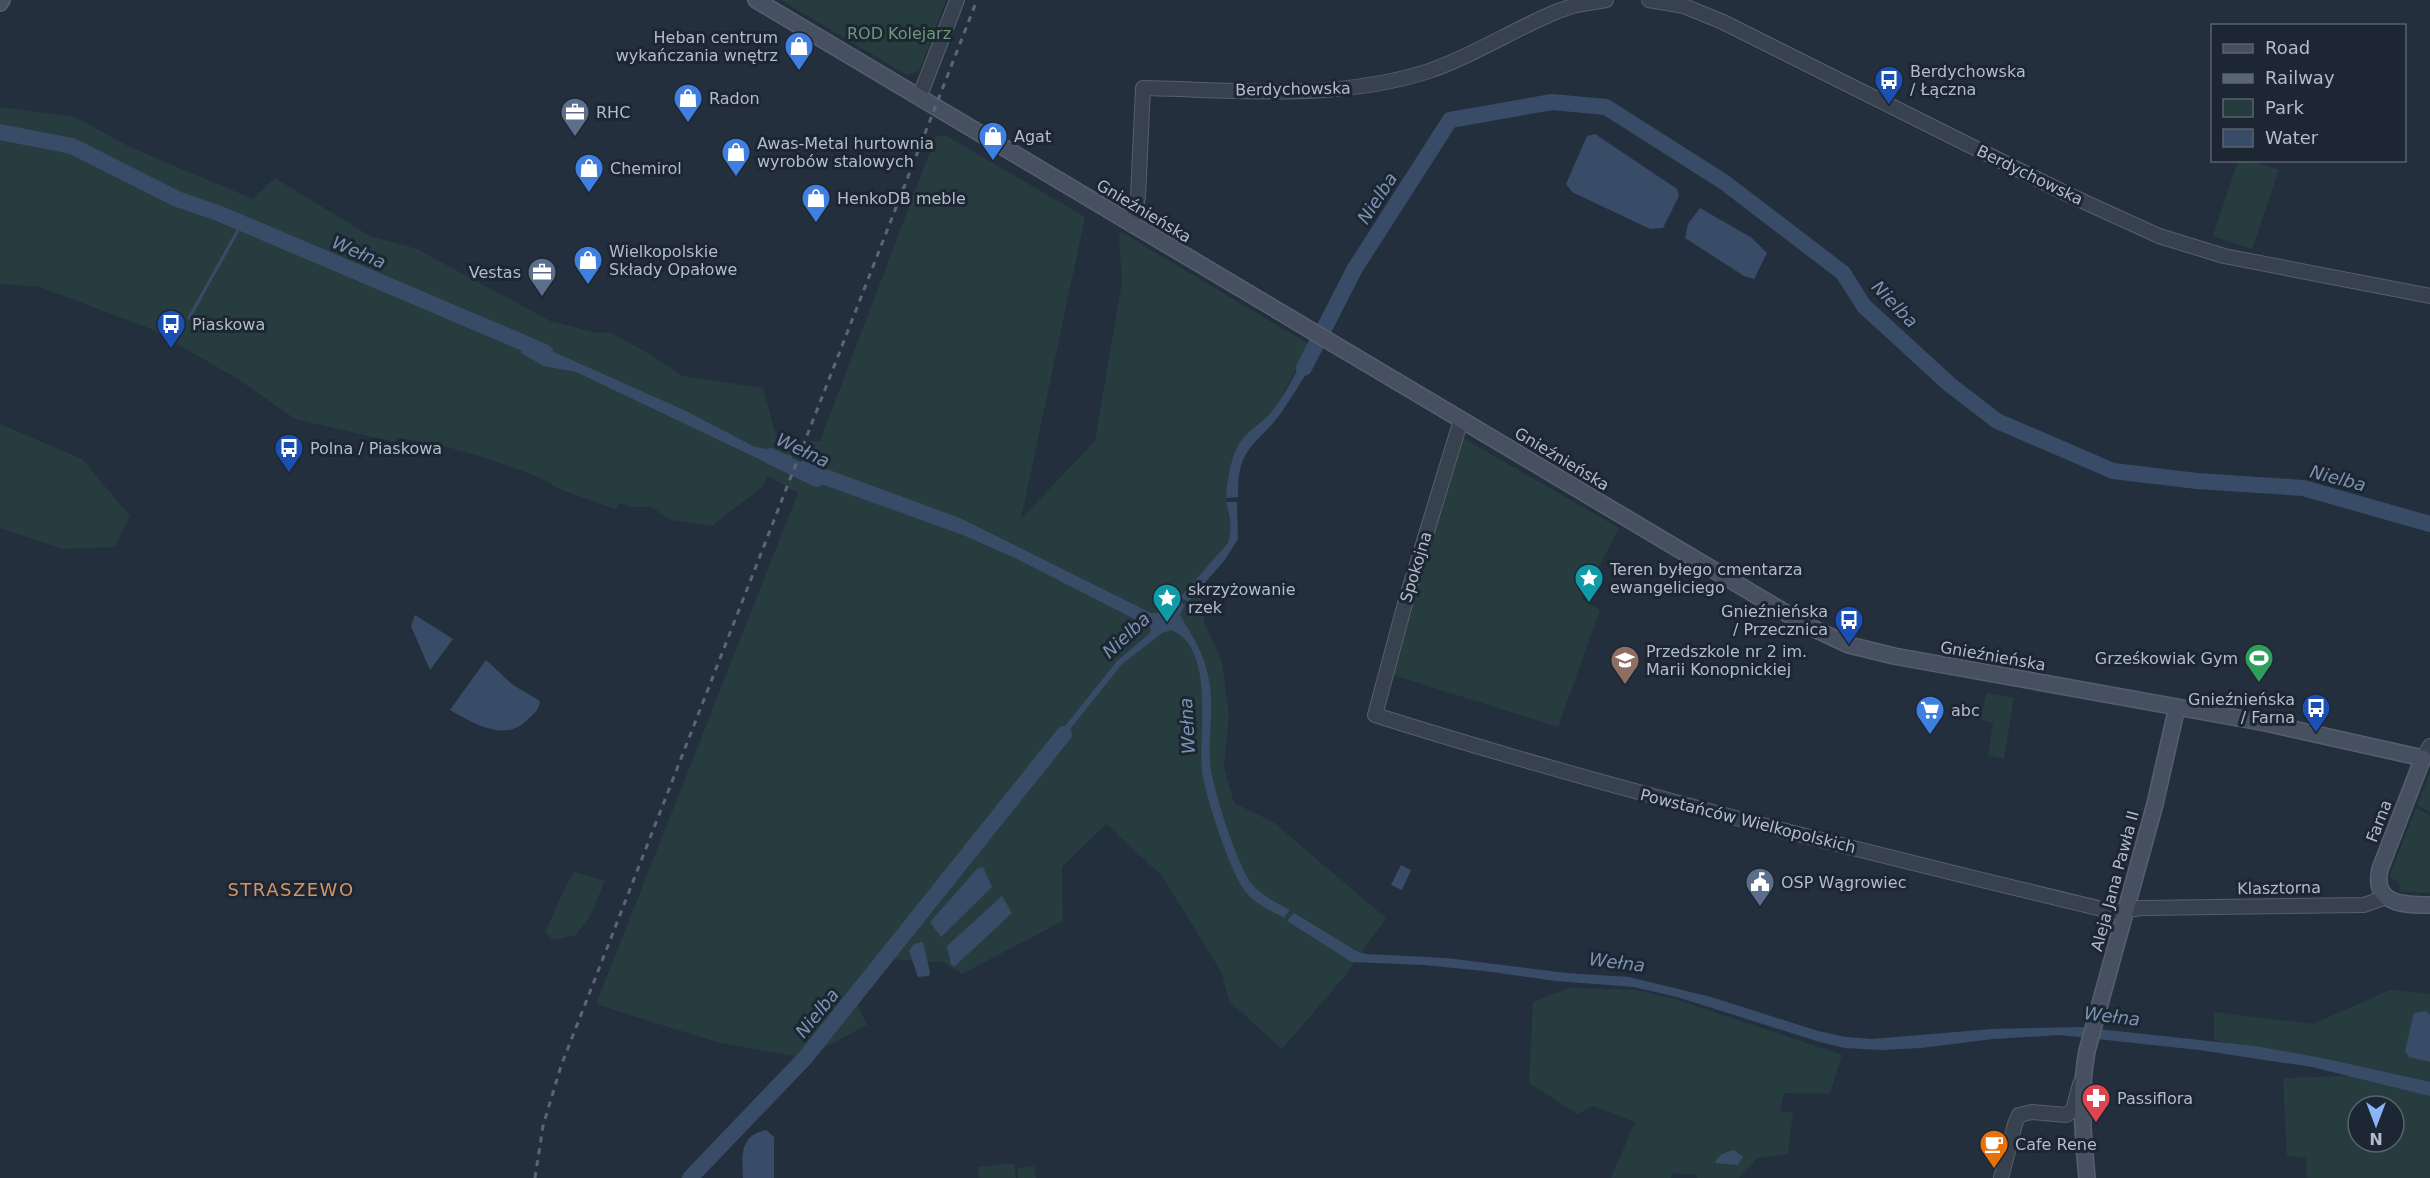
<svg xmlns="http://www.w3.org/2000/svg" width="2430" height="1178" font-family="'DejaVu Sans',sans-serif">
	<rect width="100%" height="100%" fill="#242f3e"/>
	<path fill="#263c3f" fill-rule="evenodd" d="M781 0H946L919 71 907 75Z
		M0 107 75 117 130 147 253 199 275 178 370 236 417 249 550 321 597 333 609 332 648 353 682 376 763 388 776 436 799 444 797 449 806 453 811 441H820L936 136 945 135 1085 217 1021 519 1095 441 1122 282 1119 237 1121 232 1310 345 1279 401 1271 413 1244 437 1226 497 1231 516V534L1228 543 1180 597 1187 602 1196 592 1200 596 1205 624 1222 662 1229 716 1224 767 1234 803 1273 822 1386 918 1344 977 1282 1049 1229 1001 1222 973 1162 876 1106 824 1062 867 1063 921 962 974 943 962 885 959 854 997 867 1025 805 1058 716 1042 596 1004 798 493 768 476 762 487 712 526 670 520 652 507H631L620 503 615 509 559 489 541 478 486 458 440 445 397 438 395 442 295 419 238 379 151 329 40 287 0 284Z
		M2238 161H2251L2279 170 2252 249 2213 236Z
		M0 424 82 459 130 516 115 547 63 549 0 528Z
		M1461 437 1619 528 1582 599 1600 610 1558 727 1390 674Z
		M1986 693 2014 698 2004 759 1988 755 1993 723 1981 720Z
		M2430 773V812L2417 805Z
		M2416 808 2430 816V893L2401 892 2399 882 2389 877Z
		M574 872 605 881 589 918 576 935 553 940 545 932C555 912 562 891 574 872Z
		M1569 988 1636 990 1675 999 1842 1055 1830 1094 1784 1093 1780 1111 1793 1113 1788 1154 1757 1158 1739 1178H1697L1696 1175 1672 1173 1671 1178H1611L1635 1122 1593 1106 1577 1114 1529 1083 1533 1002Z
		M2390 990 2430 994V1178H2307L2306 1158 2287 1156 2283 1078 2373 1075 2214 1040V1012L2313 1024ZM2358 1106H2394V1142H2358Z
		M1014 1163 1016 1178H979L978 1167Z
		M1034 1166 1036 1178H1018L1017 1168Z"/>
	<path fill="#394c67" d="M1595 134 1677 189 1679 196 1663 228 1650 229 1572 192 1566 184 1587 136Z
		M1700 208 1752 238 1767 253 1754 279 1744 276 1685 238 1688 224Z
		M527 340 686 411 753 446 792 456 786 472 576 372 544 366 521 353Z
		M1310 345 1320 351C1308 370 1296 391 1283 410 1258 447 1237 443 1238 497L1226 498C1228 476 1231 452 1245 436 1254 427 1265 420 1273 410 1288 390 1299 367 1310 345Z
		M802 460 960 518 1151 613H1168L1178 600 1185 605 1180 614 1181 617C1193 637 1203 652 1208 675 1215 704 1208 733 1210 762 1211 784 1238 868 1252 884 1262 896 1277 903 1290 910L1284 918C1272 911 1255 904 1246 892 1231 875 1205 795 1202 771 1198 736 1216 647 1171 630L1162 633 1122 664 1051 753 1046 750 1117 661 1149 634 1151 631 1150 627 1017 559 963 535 796 475Z
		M1226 502H1237L1238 539 1224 561 1188 602 1180 597 1228 543C1233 528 1230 517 1226 502Z
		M415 615 453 639 430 670 411 626Z
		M486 660 513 685 540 701C539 710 534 714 527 720 505 743 473 723 450 710Z
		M1401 865 1411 870 1402 890 1391 885Z
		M983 867 992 887 941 937 930 922 977 869Z
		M1002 896 1012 913 954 967 951 964 947 946Z
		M1294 913 1358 952 1366 954 1446 958 1566 973 1629 977 1711 997 1818 1031 1846 1037 1872 1039 1992 1029 2080 1027 2255 1046 2322 1058 2430 1082V1096L2312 1067 2199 1050 2060 1035 1993 1039 1921 1048 1881 1050 1845 1048 1820 1042 1677 997 1634 987 1556 981 1484 971 1424 965 1352 962 1287 921Z
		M921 942H923L930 972 929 976 918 977 909 951 914 944Z
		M2426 1011 2430 1015V1062L2409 1057 2405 1051 2414 1013Z
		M766 1130 774 1137V1178H743C742 1157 739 1135 766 1130Z
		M1734 1150 1743 1157 1738 1165 1715 1163C1717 1155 1726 1152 1734 1150Z"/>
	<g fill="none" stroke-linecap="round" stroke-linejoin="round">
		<path stroke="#394c67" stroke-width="3" d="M189 318 242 223"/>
		<path stroke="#394c67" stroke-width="16" d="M0 132 72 146 177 199 218 213 545 352
			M1304 368 1354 270 1450 120 1552 102 1606 107 1724 182 1843 273 1864 306 1949 384 1997 421 2113 471 2197 481 2303 488 2430 524
			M770 456 817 479
			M690 1178 805 1058 1064 734"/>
		<g stroke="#565f6c" stroke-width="16">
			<path id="tertiary" d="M1649 0 1684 6 1723 22 2067 194 2159 236 2224 256 2430 296
				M919 98 957 0
				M1132 225 1138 197 1143 88C1239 90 1336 101 1429 71 1473 56 1514 29 1558 11L1576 5 1606 0
				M1461 420 1406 600 1375 715C1619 792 1866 852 2114 912L2141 908 2364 905 2386 897
				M2423 758 2430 746
				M2001 1178 2015 1124 2019 1115 2032 1112 2066 1115 2073 1110 2080 1084"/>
		</g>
		<g stroke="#565f6c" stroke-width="18">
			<path id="secondary" d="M756 0 1806 625 1849 645 1894 656 2266 723 2423 758 2380 869C2372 905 2405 905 2430 905
				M0 3 2 0
				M2087 1178C2083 1135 2079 1094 2087 1051L2155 804 2177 707"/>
		</g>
		<use href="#tertiary" stroke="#38414e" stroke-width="14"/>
		<use href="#secondary" stroke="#465061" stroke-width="15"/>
		<path stroke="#5a6575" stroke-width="3" stroke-dasharray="6 6" stroke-linecap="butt" d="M535 1178 543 1126 561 1066 977 0"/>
	</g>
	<defs>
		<g id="shop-pin" transform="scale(1.5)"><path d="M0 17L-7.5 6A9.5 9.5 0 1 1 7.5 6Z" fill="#3f7fe0" stroke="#1d2633"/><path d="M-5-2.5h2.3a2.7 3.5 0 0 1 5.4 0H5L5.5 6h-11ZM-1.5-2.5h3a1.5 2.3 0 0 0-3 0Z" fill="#fff"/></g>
		<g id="bus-pin" transform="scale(1.5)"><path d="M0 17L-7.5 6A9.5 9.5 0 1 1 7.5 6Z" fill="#1a4fb4" stroke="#1d2633"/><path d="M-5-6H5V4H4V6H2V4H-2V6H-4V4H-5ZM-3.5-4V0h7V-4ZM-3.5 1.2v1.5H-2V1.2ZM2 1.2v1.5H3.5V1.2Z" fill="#fff"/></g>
		<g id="office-pin" transform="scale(1.5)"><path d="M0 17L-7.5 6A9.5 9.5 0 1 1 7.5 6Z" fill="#5c6f8a" stroke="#1d2633"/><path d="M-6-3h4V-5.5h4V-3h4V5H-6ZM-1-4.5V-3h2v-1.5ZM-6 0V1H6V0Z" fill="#fff"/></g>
		<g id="sight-pin" transform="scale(1.5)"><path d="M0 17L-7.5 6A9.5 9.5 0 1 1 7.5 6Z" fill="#0f9aa8" stroke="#1d2633"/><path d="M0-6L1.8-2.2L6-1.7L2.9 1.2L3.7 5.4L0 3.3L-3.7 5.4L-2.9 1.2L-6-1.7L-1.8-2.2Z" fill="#fff"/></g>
		<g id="stadium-pin" transform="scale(1.5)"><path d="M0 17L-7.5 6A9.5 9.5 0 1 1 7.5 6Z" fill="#2e9e5b" stroke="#1d2633"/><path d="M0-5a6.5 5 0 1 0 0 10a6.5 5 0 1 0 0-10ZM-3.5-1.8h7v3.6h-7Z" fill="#fff"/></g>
		<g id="school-pin" transform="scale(1.5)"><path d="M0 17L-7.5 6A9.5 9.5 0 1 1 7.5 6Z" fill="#8d6e63" stroke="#1d2633"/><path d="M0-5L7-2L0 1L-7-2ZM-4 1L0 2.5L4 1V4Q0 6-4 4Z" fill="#fff"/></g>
		<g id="supermarket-pin" transform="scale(1.5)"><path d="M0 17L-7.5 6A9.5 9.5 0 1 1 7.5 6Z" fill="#3f7fe0" stroke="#1d2633"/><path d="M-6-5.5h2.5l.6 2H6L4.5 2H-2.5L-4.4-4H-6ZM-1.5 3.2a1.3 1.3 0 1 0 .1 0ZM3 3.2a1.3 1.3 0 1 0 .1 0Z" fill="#fff"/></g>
		<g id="civic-pin" transform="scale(1.5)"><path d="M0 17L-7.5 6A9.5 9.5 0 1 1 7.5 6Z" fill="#5c6f8a" stroke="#1d2633"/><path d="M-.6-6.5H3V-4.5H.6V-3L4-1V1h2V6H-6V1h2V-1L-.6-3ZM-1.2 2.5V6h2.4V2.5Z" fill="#fff"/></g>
		<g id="pharmacy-pin" transform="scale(1.5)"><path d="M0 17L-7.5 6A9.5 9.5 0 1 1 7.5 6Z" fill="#e0444e" stroke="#1d2633"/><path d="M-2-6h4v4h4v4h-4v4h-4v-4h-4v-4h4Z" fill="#fff"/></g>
		<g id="cafe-pin" transform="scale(1.5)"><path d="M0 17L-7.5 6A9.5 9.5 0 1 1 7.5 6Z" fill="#e8710a" stroke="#1d2633"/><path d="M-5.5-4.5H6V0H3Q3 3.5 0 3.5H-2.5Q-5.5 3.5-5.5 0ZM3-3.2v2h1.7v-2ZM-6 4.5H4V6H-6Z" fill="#fff"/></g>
	</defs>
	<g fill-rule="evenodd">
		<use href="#shop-pin" x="799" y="46"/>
		<use href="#bus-pin" x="1889" y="80"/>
		<use href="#shop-pin" x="688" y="98"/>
		<use href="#office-pin" x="575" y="112"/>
		<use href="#shop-pin" x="993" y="136"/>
		<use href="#shop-pin" x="736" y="152"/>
		<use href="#shop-pin" x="589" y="168"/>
		<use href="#shop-pin" x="816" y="198"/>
		<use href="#shop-pin" x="588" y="260"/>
		<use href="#office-pin" x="542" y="272"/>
		<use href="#bus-pin" x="171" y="324"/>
		<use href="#bus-pin" x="289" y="448"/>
		<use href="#sight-pin" x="1589" y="578"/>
		<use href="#sight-pin" x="1167" y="598"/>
		<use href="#bus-pin" x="1849" y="620"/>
		<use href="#stadium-pin" x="2259" y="658"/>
		<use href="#school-pin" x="1625" y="660"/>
		<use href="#bus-pin" x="2316" y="708"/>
		<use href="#supermarket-pin" x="1930" y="710"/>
		<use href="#civic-pin" x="1760" y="882"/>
		<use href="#pharmacy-pin" x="2096" y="1098"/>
		<use href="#cafe-pin" x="1994" y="1144"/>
	</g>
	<g text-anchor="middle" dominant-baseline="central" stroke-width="6" stroke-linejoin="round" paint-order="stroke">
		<g font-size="16" fill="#6b9a76" stroke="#1d2633">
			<text x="899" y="33">ROD Kolejarz</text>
		</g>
		<g font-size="16" fill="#b4bcc9" stroke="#1d2633" text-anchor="start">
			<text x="778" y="37" text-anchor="end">Heban centrum<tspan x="778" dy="18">wykańczania wnętrz</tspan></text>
			<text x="1910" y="71">Berdychowska<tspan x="1910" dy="18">/ Łączna</tspan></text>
			<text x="709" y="98">Radon</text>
			<text x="596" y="112">RHC</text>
			<text x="1014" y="136">Agat</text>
			<text x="757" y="143">Awas-Metal hurtownia<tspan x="757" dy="18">wyrobów stalowych</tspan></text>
			<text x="610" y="168">Chemirol</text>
			<text x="837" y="198">HenkoDB meble</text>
			<text x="609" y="251">Wielkopolskie<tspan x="609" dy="18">Składy Opałowe</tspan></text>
			<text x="521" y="272" text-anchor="end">Vestas</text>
			<text x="192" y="324">Piaskowa</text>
			<text x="310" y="448">Polna / Piaskowa</text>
			<text x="1610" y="569">Teren byłego cmentarza<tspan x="1610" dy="18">ewangeliciego</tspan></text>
			<text x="1188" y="589">skrzyżowanie<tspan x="1188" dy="18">rzek</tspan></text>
			<text x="1828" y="611" text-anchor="end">Gnieźnieńska<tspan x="1828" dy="18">/ Przecznica</tspan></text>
			<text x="1646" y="651">Przedszkole nr 2 im.<tspan x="1646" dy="18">Marii Konopnickiej</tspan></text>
			<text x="2238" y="658" text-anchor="end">Grześkowiak Gym</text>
			<text x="2295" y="699" text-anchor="end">Gnieźnieńska<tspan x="2295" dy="18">/ Farna</tspan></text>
			<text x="1951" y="710">abc</text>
			<text x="1781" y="882">OSP Wągrowiec</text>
			<text x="2117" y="1098">Passiflora</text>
			<text x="2015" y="1144">Cafe Rene</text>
		</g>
		<g font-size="16" fill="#b4bcc9" stroke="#1d2633">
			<text transform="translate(1293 89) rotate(-1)">Berdychowska</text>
			<text transform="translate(2030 175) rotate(26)">Berdychowska</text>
			<text transform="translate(1144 211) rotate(31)">Gnieźnieńska</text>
			<text transform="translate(1562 459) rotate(31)">Gnieźnieńska</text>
			<text transform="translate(1416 567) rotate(-73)">Spokojna</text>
			<text transform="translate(1993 656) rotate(10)">Gnieźnieńska</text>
			<text transform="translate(1748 821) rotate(14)">Powstańców Wielkopolskich</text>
			<text transform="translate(2379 821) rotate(-69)">Farna</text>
			<text transform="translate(2115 881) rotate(-75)">Aleja Jana Pawła II</text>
			<text transform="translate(2279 888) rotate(-1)">Klasztorna</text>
		</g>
		<g font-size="18" font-style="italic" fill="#7c92b1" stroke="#1d2633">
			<text transform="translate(1377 198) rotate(-57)">Nielba</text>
			<text transform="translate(359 252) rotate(23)">Wełna</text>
			<text transform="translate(1895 304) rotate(46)">Nielba</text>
			<text transform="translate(803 450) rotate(25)">Wełna</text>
			<text transform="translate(2338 478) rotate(15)">Nielba</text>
			<text transform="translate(1126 635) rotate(-43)">Nielba</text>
			<text transform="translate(1187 726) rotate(-93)">Wełna</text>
			<text transform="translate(1617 962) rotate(7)">Wełna</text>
			<text transform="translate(817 1013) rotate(-51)">Nielba</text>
			<text transform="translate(2112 1016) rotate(7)">Wełna</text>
		</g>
		<g font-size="18" letter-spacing="1.5" fill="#d59563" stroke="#1d2633">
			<text x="291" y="889">STRASZEWO</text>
		</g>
	</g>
	<rect x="2211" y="24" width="195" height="138" fill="#1d2633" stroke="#59626f" stroke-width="1.5"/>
	<rect x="2223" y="44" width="30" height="9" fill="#465061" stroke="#59626f" stroke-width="1.5"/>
	<text x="2265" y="54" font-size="18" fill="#b4bcc9">Road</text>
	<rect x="2223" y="74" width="30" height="9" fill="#5a6575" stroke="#59626f" stroke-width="1.5"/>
	<text x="2265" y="84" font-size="18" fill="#b4bcc9">Railway</text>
	<rect x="2223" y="99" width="30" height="18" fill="#263c3f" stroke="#59626f" stroke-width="1.5"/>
	<text x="2265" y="114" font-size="18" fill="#b4bcc9">Park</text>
	<rect x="2223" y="129" width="30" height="18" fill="#394c67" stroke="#59626f" stroke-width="1.5"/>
	<text x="2265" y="144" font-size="18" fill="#b4bcc9">Water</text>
	<g transform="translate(2376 1124) rotate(180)"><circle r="28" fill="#1d2633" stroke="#59626f" stroke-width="1.5"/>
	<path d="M0-4.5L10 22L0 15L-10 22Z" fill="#8ab4f8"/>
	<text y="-9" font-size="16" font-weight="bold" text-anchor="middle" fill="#b4bcc9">N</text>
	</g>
</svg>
